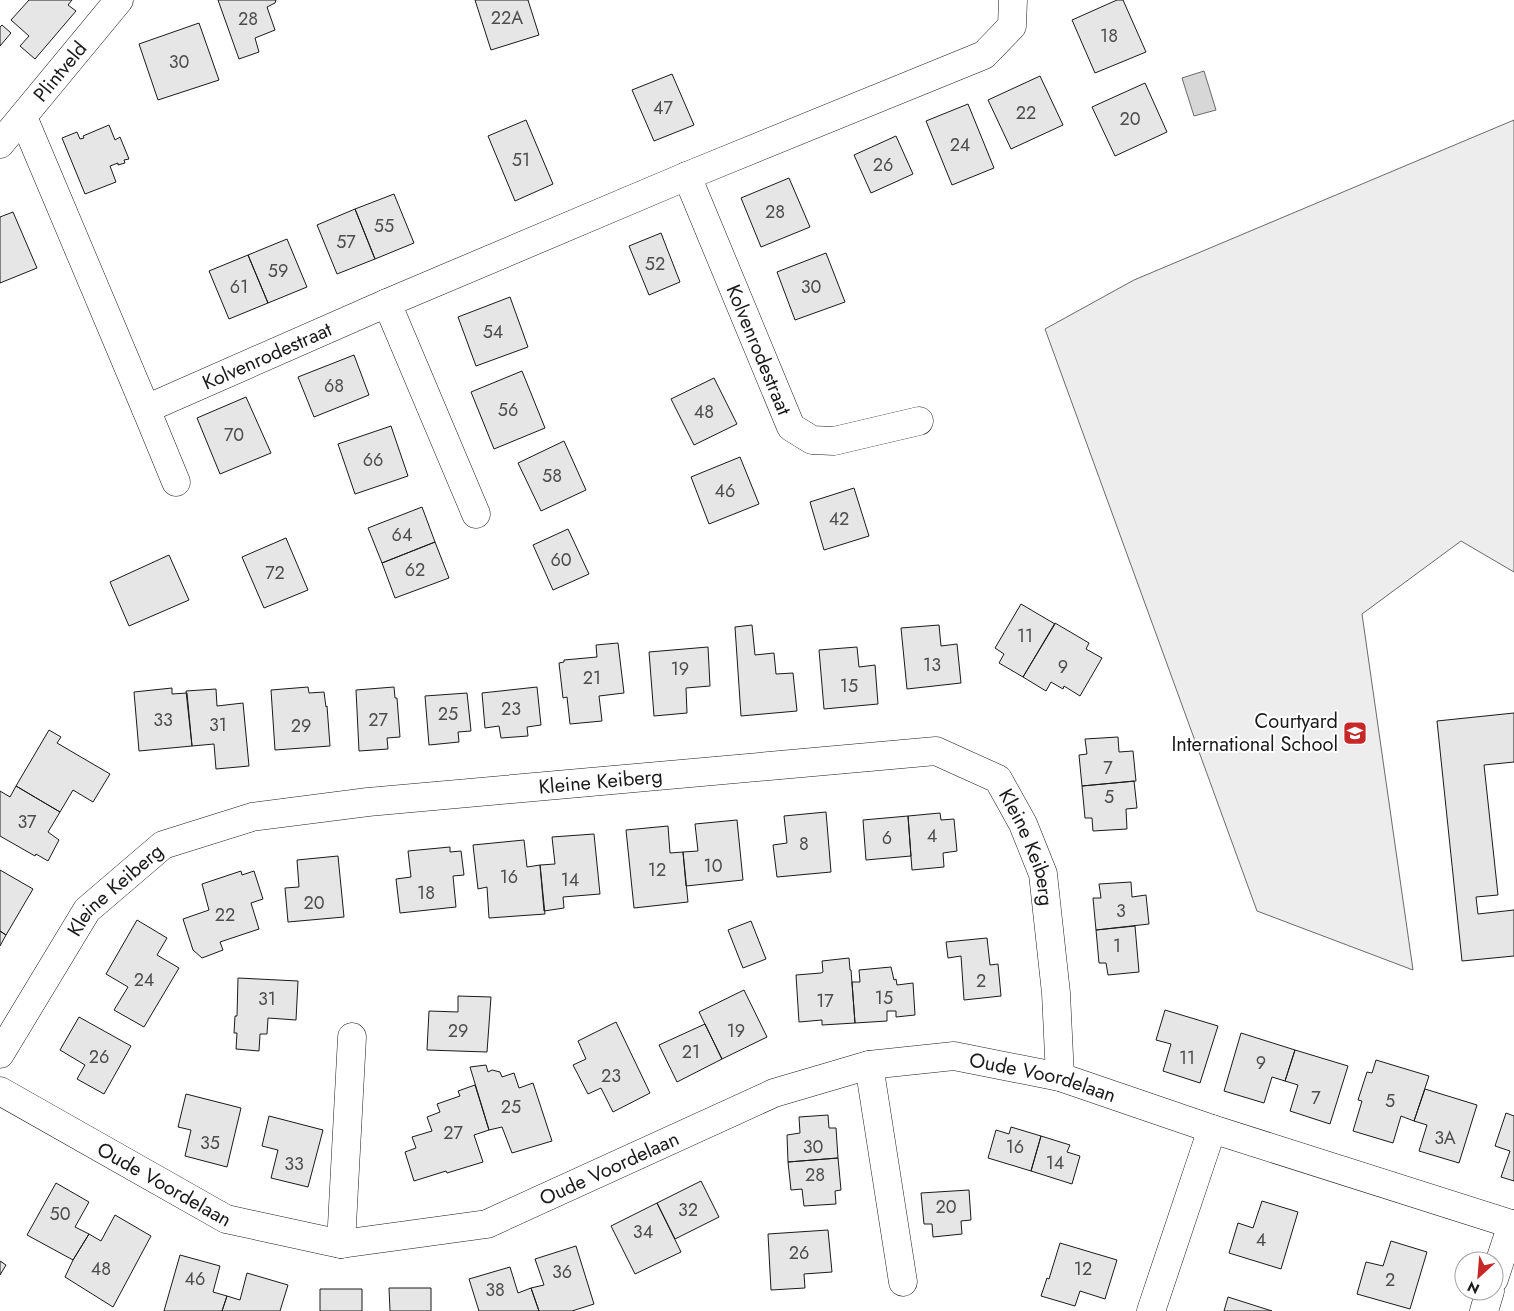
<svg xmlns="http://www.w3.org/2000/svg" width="1514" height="1311" font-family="Jost,sans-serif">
	<rect width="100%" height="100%" fill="#fff"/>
	<path fill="#ededed" stroke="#6a6a6a" d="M1514 120V572L1461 541 1362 614 1413 970 1257 911 1045 329 1134 280Z"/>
	<path fill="#d7d7d7" stroke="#6a6a6a" d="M1204 71 1216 110 1194 116 1182 78Z"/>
	<path fill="#e6e6e6" stroke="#1a1a1a" d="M29 0H72L68 5 76 11 35 59 20 46 29 36 11 20Z
		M218 0H276L275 3 267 7 275 30 255 38 259 52 239 59Z
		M475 0H528L539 35 491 50Z
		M1117 0H1123L1146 52 1095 73 1072 20Z
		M199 23 219 80 158 100 139 44Z
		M2 25 11 33 0 46V27Z
		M672 74 694 125 654 141 632 90Z
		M1040 76 1063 125 1011 149 988 100Z
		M1145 83 1167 132 1115 156 1092 107Z
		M968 104 994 168 952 185 926 121Z
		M526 120 553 184 515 201 488 136Z
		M109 125 115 140 120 137 129 159 124 160 125 163 118 165V163L110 166 116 182 85 194 62 138 77 132 80 139 84 138 83 136Z
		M896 136 913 174 871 193 854 155Z
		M789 178 810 227 761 247 741 198Z
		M394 194 414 243 375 259 355 209Z
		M355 209 375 259 337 274 317 225Z
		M13 212 37 268 0 283V217Z
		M661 233 680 282 649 295 629 246Z
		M287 239 307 287 268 303 248 255Z
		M826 253 845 302 795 320 777 272Z
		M248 255 268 303 229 319 209 271Z
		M510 297 528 347 476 366 458 317Z
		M354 355 369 395 314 417 298 377Z
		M522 371 545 428 494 449 471 392Z
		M714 378 737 424 694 445 671 399Z
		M246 397 271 453 220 474 197 418Z
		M391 426 408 476 355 494 338 444Z
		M564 441 586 490 541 511 518 463Z
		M740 457 759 504 709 524 691 477Z
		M854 488 869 536 824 550 810 502Z
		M422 507 435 542 382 563 368 528Z
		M568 529 589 574 553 590 533 545Z
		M286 538 308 590 264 608 242 557Z
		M435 542 449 578 395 598 382 563Z
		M169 555 189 600 129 626 110 582Z
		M1021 604 1055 624 1023 677 999 663 1004 654 995 648Z
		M1055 623 1089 643 1086 649 1102 658 1080 696 1064 686 1063 689 1051 682 1046 691 1023 677Z
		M752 625 755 655 774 653 776 674 793 673 797 711 741 716 735 627Z
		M939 625 941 646 957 644 961 683 907 689 901 628Z
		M618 643 624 693 599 696 602 721 570 724 567 697 563 698 559 663 564 662V660L597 657 596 645Z
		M708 647 710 686 686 688 687 713 654 716 649 652Z
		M857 647 859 667 875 665 878 704 824 709 819 650Z
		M308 687 309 693 324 692 326 707 327 706 330 746 275 750 271 690Z
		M394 687 395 698H397L400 737 387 738 388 749 359 751 356 690Z
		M537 687 541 725 527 727 528 736 501 738 499 726 485 728 482 693Z
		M172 688V694L187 693 192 746 139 751 134 692Z
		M216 689 217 706 243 703 249 766 216 769 214 744 192 746 186 691Z
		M467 693 471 731 458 732 459 742 429 745 425 696Z
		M1514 713V762L1484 765 1498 895 1476 897 1478 914 1514 910V956L1462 961 1437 721Z
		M49 730 61 737 57 743 110 774 93 802 73 790 60 812 16 786Z
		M1118 737 1119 752 1133 751 1136 781 1082 786 1079 755 1087 754 1085 739Z
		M1134 781 1137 808 1126 809 1127 829 1093 831 1092 818H1085L1082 786Z
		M16 786 60 812 48 832 59 840 48 861 36 854 35 856 0 836V791L10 797Z
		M826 812 831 872 777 877 773 845 787 843 784 816Z
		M940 813 941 820 954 819 957 851 943 853 944 867 912 870 908 816Z
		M908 816 911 856 866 860 863 820Z
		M737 820 743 880 686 886 683 852 698 851 695 824Z
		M668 826 670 853 683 852 688 902 634 908 626 830Z
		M594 834 600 894 563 897 564 908 544 911 540 865 555 864 552 837Z
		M524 840 527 867 540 865 545 914 489 918 487 887 478 889 473 845Z
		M450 847V852L461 851 464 875 453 876 456 907 400 913 396 879 411 877 408 851Z
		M338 856 344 917 288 922 285 888 299 887 297 860Z
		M0 870 33 889 6 935 0 931Z
		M241 871 242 875 254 871 263 899 251 903 259 929 220 942 223 950 202 958 193 950 183 919 209 910 202 884Z
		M1131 882 1132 897 1146 895 1149 924 1096 930 1093 898H1101L1099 884Z
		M137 920 167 938 157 955 179 968 144 1027 114 1010 128 987 106 974Z
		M751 921 766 959 743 968 728 930Z
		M1135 926 1139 972 1108 975 1106 963H1099L1096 930Z
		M0 931 6 935 0 946Z
		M987 938 990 965 998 964 1001 996 964 1000 961 956 948 958 946 942Z
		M849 958 850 970H851L855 1023 822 1025V1020L799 1022 796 975 821 973 823 972 822 961Z
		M891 967 894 980 896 979 897 985 913 983 915 1015 896 1017V1011H887V1021L855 1023 852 982H860L859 970Z
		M238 978 298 981 296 1020 268 1018 267 1034H260L259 1051 236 1049 237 1033H234L235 1016H237Z
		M744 990 767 1037 722 1059 699 1012Z
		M458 996 491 997 487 1052 427 1050 429 1011 458 1012Z
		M1165 1010 1218 1026 1200 1083 1163 1071 1171 1044 1156 1040Z
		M79 1017 131 1046 104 1094 77 1079 85 1065 60 1050Z
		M616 1022 650 1093 613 1112 601 1088 588 1094 573 1065 586 1059 578 1041Z
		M705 1024 722 1059 677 1082 659 1045Z
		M1241 1033 1295 1050 1285 1081 1272 1077 1264 1103 1224 1091Z
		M1295 1050 1348 1066 1330 1124 1290 1111 1298 1085 1285 1081Z
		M1376 1060 1429 1076 1414 1121 1401 1116 1393 1143 1353 1131 1362 1101 1358 1100 1367 1072 1372 1073Z
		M486 1065 488 1072 492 1070 500 1072 502 1077 514 1073 519 1088 533 1083 552 1141 512 1153 502 1127 489 1130 470 1067Z
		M475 1085 489 1130 474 1135 483 1162 447 1173 446 1171 414 1181 405 1152 416 1148 412 1137 432 1131 427 1117 440 1112 437 1104 460 1096 458 1091Z
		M1425 1089 1477 1105 1459 1163 1419 1151 1427 1125 1414 1121Z
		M186 1094 241 1108 227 1167 185 1156 191 1130 178 1127Z
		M1506 1113 1514 1116V1181L1501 1177 1510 1151 1495 1146Z
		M828 1115 829 1128H836L838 1158 788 1162 787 1135 800 1133 799 1117Z
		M269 1116 323 1130 308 1187 271 1178 278 1150 262 1146Z
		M1011 1127 1041 1136 1031 1171 988 1158 996 1130 1009 1134Z
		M1041 1136 1070 1145 1067 1152 1080 1156 1072 1184 1031 1171Z
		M838 1158 841 1190 835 1191 836 1204 804 1206 802 1189 791 1190 788 1162Z
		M701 1181 719 1217 675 1239 657 1203Z
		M56 1183 89 1202 75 1227 89 1234 73 1260 27 1235Z
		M969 1190 971 1220 961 1221 962 1234 933 1237 932 1224H924L921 1193Z
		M1262 1201 1298 1212 1281 1269 1229 1253 1238 1223 1253 1228Z
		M657 1203 681 1252 635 1274 611 1226Z
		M115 1215 151 1236 113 1307 65 1277 73 1260 89 1234 101 1241Z
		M828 1230 832 1272 804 1274 805 1288 771 1290 768 1234Z
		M1391 1241 1427 1252 1410 1309 1357 1294 1366 1262 1383 1266Z
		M1060 1243 1117 1260 1105 1299 1080 1291 1075 1306 1041 1296 1047 1278 1049 1279Z
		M576 1246 594 1304 572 1311H539L531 1288 544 1285 535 1259Z
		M180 1255 220 1266 213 1292 227 1296 222 1311H164Z
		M0 1261 6 1265 0 1275Z
		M510 1267 518 1293 531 1288 539 1311H479L469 1279Z
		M247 1273 288 1285 280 1311H222L227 1296 240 1300Z
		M389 1288H431V1311H390Z
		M320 1289H362V1311H320Z
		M1228 1297 1272 1311H1224Z"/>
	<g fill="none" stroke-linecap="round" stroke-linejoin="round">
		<g stroke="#1a1a1a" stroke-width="29">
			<g id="street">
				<path id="s1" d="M23 117 146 409 387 303 687 176 984 55 1012 26 1013 0"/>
				<path id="s2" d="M0 144 119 0"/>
				<path id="s3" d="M687 176 791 427 812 440 834 441 919 421"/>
				<path d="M387 303 476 514"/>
				<path d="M146 409 176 482"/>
				<path id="s4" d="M0 1054 87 910 163 845 252 817 368 802 936 751 998 779 1023 824 1043 874 1056 993 1060 1077"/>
				<path d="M869 1065 903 1282"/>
				<path id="s5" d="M0 1091 226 1219 341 1244 487 1224 774 1093 869 1065 954 1056 1060 1077 1212 1129 1514 1225"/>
				<path d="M341 1244 352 1037"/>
				<path d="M1494 1279 1512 1224"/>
				<path d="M1151 1311 1212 1129"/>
				<path d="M1484 1311 1490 1291"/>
			</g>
		</g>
		<use href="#street" stroke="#fff" stroke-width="28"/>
	</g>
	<defs>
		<g id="school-square" transform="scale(1.25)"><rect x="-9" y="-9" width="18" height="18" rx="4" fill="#c62828" stroke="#fff"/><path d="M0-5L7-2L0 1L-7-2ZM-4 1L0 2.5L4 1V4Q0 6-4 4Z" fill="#fff"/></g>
	</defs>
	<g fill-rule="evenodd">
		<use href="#school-square" x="1355" y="733"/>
	</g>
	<g text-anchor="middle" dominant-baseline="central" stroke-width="4" stroke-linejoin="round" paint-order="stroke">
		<g font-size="18" fill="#4d4d4d">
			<text x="507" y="18">22A</text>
			<text x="248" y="19">28</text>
			<text x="1109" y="36">18</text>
			<text x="179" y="62">30</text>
			<text x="663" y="108">47</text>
			<text x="1026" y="113">22</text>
			<text x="1130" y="119">20</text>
			<text x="960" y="145">24</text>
			<text x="521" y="160">51</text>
			<text x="883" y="165">26</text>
			<text x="775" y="212">28</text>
			<text x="384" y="226">55</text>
			<text x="346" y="242">57</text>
			<text x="655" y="264">52</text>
			<text x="278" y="271">59</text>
			<text x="239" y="287">61</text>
			<text x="811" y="287">30</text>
			<text x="493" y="332">54</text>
			<text x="334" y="386">68</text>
			<text x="508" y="410">56</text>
			<text x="704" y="412">48</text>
			<text x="234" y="435">70</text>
			<text x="373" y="460">66</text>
			<text x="552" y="476">58</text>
			<text x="725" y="491">46</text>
			<text x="839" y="519">42</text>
			<text x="402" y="535">64</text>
			<text x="561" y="560">60</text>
			<text x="415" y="570">62</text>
			<text x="275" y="573">72</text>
			<text x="1025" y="636">11</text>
			<text x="932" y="665">13</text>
			<text x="1063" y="667">9</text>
			<text x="680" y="669">19</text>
			<text x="592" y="678">21</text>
			<text x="849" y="686">15</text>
			<text x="511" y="709">23</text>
			<text x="448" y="714">25</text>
			<text x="163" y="720">33</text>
			<text x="378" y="720">27</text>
			<text x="218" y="725">31</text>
			<text x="301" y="726">29</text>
			<text x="1108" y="768">7</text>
			<text x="1109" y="797">5</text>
			<text x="27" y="822">37</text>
			<text x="932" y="836">4</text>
			<text x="887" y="838">6</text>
			<text x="804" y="844">8</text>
			<text x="713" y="866">10</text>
			<text x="657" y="870">12</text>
			<text x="509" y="877">16</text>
			<text x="570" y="880">14</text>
			<text x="426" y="893">18</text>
			<text x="314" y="903">20</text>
			<text x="1121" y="911">3</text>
			<text x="225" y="915">22</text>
			<text x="1117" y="946">1</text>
			<text x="144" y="980">24</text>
			<text x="981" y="981">2</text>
			<text x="884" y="998">15</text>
			<text x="267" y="999">31</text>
			<text x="825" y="1001">17</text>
			<text x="458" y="1031">29</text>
			<text x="736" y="1031">19</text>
			<text x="691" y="1052">21</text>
			<text x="99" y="1057">26</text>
			<text x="1187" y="1058">11</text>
			<text x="1261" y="1063">9</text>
			<text x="611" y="1076">23</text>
			<text x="1316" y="1098">7</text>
			<text x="1390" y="1101">5</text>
			<text x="511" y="1107">25</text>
			<text x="453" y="1133">27</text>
			<text x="1445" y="1138">3A</text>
			<text x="210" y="1143">35</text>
			<text x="813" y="1147">30</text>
			<text x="1015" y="1147">16</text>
			<text x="1055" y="1163">14</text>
			<text x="294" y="1164">33</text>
			<text x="815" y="1175">28</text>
			<text x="946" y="1207">20</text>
			<text x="688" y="1210">32</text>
			<text x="60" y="1214">50</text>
			<text x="643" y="1232">34</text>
			<text x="1261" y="1240">4</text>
			<text x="799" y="1253">26</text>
			<text x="101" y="1269">48</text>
			<text x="1083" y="1269">12</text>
			<text x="562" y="1272">36</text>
			<text x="195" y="1279">46</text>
			<text x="1390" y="1280">2</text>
			<text x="495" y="1290">38</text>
		</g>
		<g font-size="20" fill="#1a1a1a" stroke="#fff">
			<text stroke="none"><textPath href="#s2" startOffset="94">Plintveld</textPath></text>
			<text stroke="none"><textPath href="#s3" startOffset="188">Kolvenrodestraat</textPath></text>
			<text stroke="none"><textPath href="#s1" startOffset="449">Kolvenrodestraat</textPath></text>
			<text stroke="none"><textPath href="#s4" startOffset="712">Kleine Keiberg</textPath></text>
			<text stroke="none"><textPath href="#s4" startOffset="1192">Kleine Keiberg</textPath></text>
			<text stroke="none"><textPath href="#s4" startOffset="202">Kleine Keiberg</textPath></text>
			<text stroke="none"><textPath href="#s5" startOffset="1116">Oude Voordelaan</textPath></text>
			<text stroke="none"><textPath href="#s5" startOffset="659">Oude Voordelaan</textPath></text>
			<text stroke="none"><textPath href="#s5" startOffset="189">Oude Voordelaan</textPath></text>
		</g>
		<g font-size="20" fill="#1a1a1a" stroke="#fff" text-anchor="end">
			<text x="1338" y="721">Courtyard<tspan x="1338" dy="23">International School</tspan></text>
		</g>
	</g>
	<g transform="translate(1479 1276) rotate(206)"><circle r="24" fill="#ffffff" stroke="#a3a3a3"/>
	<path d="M0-4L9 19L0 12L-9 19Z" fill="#c62828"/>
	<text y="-8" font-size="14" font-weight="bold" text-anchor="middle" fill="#1a1a1a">N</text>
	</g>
</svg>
